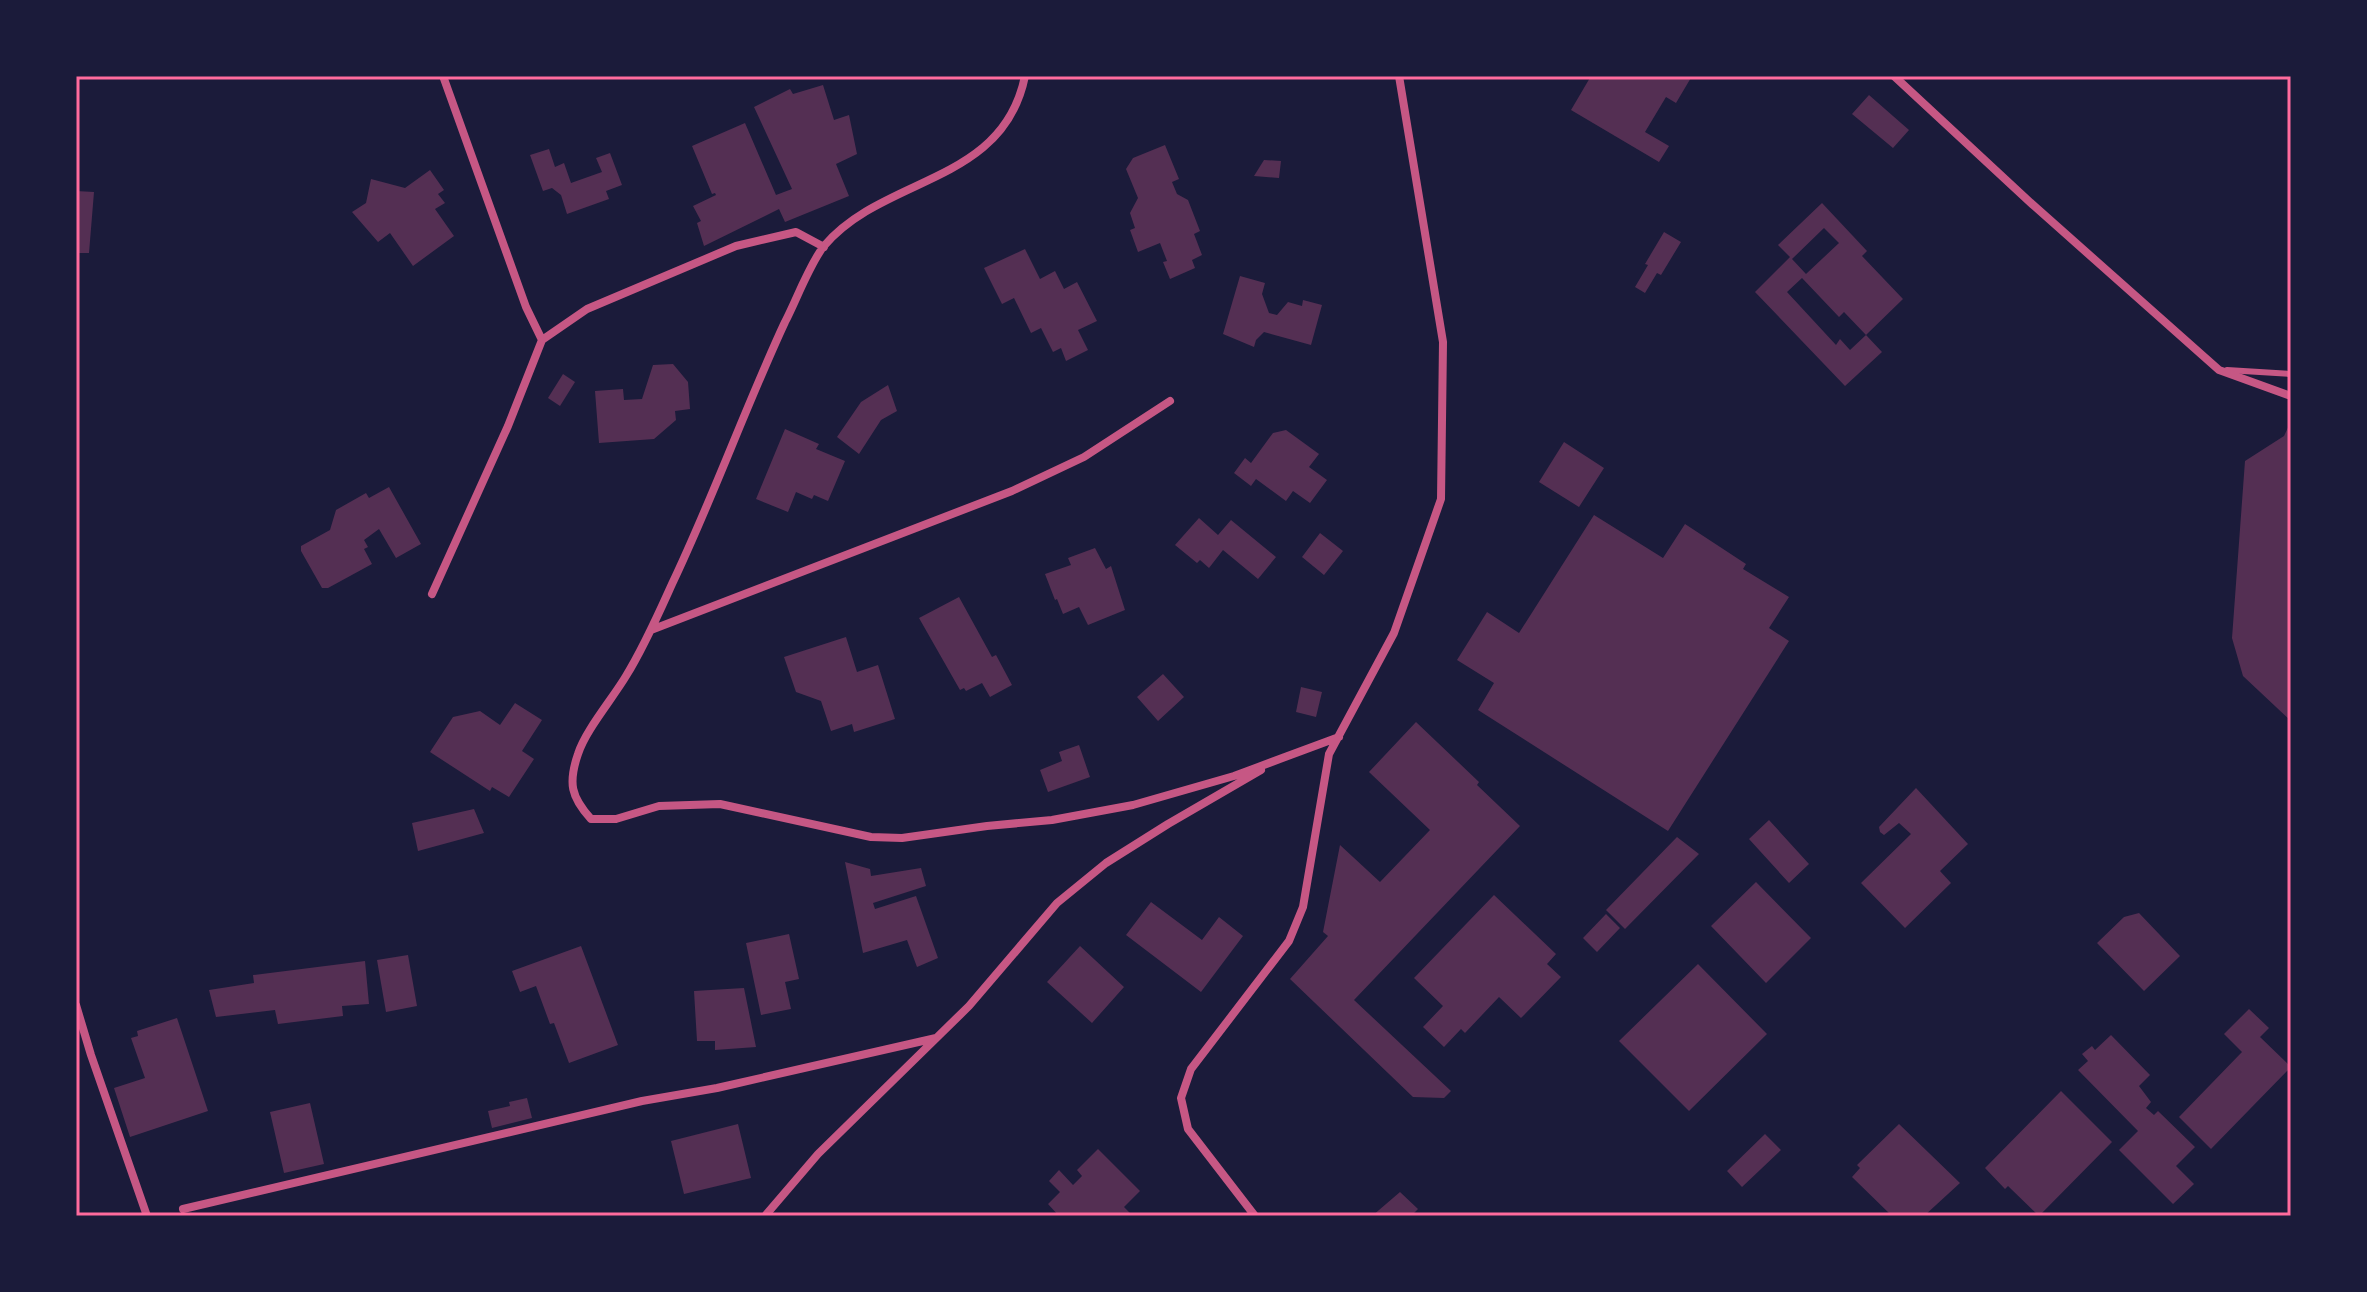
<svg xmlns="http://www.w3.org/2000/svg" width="2367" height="1292" font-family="Signika,sans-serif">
	<rect width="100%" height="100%" fill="#1b1b3a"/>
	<path fill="#542f53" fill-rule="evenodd" d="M1591 76H1692L1676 103 1666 97 1645 132 1669 146 1659 162 1571 110Z
		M823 85 834 120 849 115 857 154 836 164 849 196 785 222 779 209 704 246 697 223 701 221 693 206 716 195 715 193 712 194 692 146 745 123 776 195 792 189 754 107 790 89 793 94Z
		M1869 95 1909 130 1893 148 1852 114Z
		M1165 145 1179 179 1172 182 1177 194 1188 200 1200 231 1194 234 1202 255 1192 260 1195 268 1170 279 1163 262 1167 261 1160 243 1138 252 1130 230 1135 228 1130 213 1138 198 1126 169 1133 158Z
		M549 149 555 167 564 163 571 183 602 172 596 158 610 153 622 185 606 191 609 199 567 214 561 195 552 188 543 191 530 155Z
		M1264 160 1281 161 1279 178 1254 176Z
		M430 170 444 190 438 194 445 203 435 209 454 236 413 266 390 233 378 242 352 212 366 203 371 179 405 188Z
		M76 191 94 192 89 253H76Z
		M1822 203 1867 251 1862 256 1903 299 1866 335 1844 312 1839 317 1802 278 1787 292 1836 345 1840 339 1850 350 1866 335 1882 352 1845 386 1755 292 1790 257 1778 245ZM1824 228 1839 243 1806 274 1792 259Z
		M1664 232 1681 242 1661 275 1657 273 1645 293 1635 287 1648 265 1645 264Z
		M1025 249 1040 279 1055 271 1064 289 1077 282 1097 321 1078 330 1088 350 1066 361 1061 348 1053 352 1041 328 1031 333 1014 298 1002 304 984 268Z
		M1240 276 1265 283 1262 294 1269 313 1277 315 1288 302 1302 306 1303 300 1322 305 1311 345 1264 332 1256 340 1254 347 1223 334Z
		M673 364 688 382 690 409 675 411 676 420 654 439 599 443 595 391 623 389 624 400 642 399 653 365Z
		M563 374 575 382 560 406 548 398Z
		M888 385 897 411 881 420 859 454 837 437 861 402Z
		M2291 421V721L2243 676 2232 638 2245 461 2284 436Z
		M785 429 819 444 816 449 845 461 828 501 814 495 812 499 796 492 788 512 756 499Z
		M1286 430 1319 454 1309 467 1327 480 1310 503 1293 491 1286 501 1256 479 1251 486 1234 473 1245 458 1251 463 1273 433Z
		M1564 442 1604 468 1579 507 1539 482Z
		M389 487 421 544 396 558 379 529 364 540 368 547 364 549 372 564 328 588H322L301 551V546L330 530 336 510 366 493 369 498Z
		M1594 515 1663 558 1685 524 1746 564 1743 569 1789 597 1769 628 1789 641 1668 831 1478 710 1494 683 1457 660 1487 612 1519 633Z
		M1199 518 1218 535 1231 520 1276 557 1258 579 1223 550 1209 568 1200 560 1197 563 1175 545Z
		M1320 533 1343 551 1324 575 1302 557Z
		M1095 548 1106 569 1111 566 1125 610 1088 625 1079 607 1063 614 1057 599 1055 600 1045 574 1071 565 1068 558Z
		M959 597 992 657 996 655 1012 685 990 697 982 683 966 691 964 688 960 690 919 618Z
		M846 637 857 672 878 665 895 719 854 732 852 724 831 731 821 701 796 692 784 657Z
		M1163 674 1184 697 1158 721 1137 697Z
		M1301 687 1322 692 1316 717 1296 712Z
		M515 703 542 720 522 751 534 759 509 797 492 787 490 791 430 752 453 717 480 711 500 725Z
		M1416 722 1479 782 1477 785 1520 826 1354 1000 1451 1091 1444 1098 1413 1097 1290 979 1328 936 1323 932 1340 845 1380 882 1430 830 1369 772Z
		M1079 745 1090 777 1048 792 1040 770 1062 761 1059 752Z
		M1916 788 1968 844 1940 871 1951 883 1905 928 1861 883 1911 834 1899 823 1884 835 1880 832 1879 827Z
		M474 809 484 833 418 851 412 823Z
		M1769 820 1809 864 1789 883 1749 839Z
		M1677 837 1699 854 1625 929 1606 910Z
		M845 862 870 869 871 876 921 868 926 886 873 903 875 909 916 896 938 958 917 967 907 940 863 953Z
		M1756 882 1811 938 1766 983 1711 926Z
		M1494 895 1556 954 1547 964 1561 977 1521 1018 1499 997 1465 1033 1461 1029 1444 1047 1423 1027 1443 1006 1414 978Z
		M1151 902 1202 940 1219 917 1243 936 1201 992 1126 935Z
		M2139 913 2180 956 2144 991 2097 943 2124 917Z
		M1606 914 1620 928 1597 952 1583 938Z
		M789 934 799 979 785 982 791 1009 761 1015 746 943Z
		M581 946 618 1045 569 1063 554 1023 550 1024 536 986 520 992 512 971Z
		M1080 946 1124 987 1092 1023 1047 982Z
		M408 955 417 1006 386 1012 377 960Z
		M365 961 369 1004 342 1006 343 1016 278 1024 275 1010 216 1017 209 990 254 983 253 975Z
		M1698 964 1767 1034 1689 1111 1619 1041Z
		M744 988 756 1047 715 1050V1041H697L694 991Z
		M2249 1009 2269 1028 2260 1037 2291 1067 2211 1149 2179 1117 2242 1052 2224 1034Z
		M177 1018 208 1111 130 1137 114 1088 145 1078 131 1038 138 1036 137 1031Z
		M2111 1035 2150 1075 2139 1086 2151 1102 2146 1108 2154 1115 2158 1111 2195 1147 2176 1166 2194 1184 2173 1204 2119 1150 2138 1131 2078 1070 2088 1061 2082 1054 2092 1046 2095 1050Z
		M2061 1091 2112 1142 2039 1216 2008 1186 2005 1189 1985 1168Z
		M527 1098 532 1118 492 1128 488 1111 510 1106 509 1102Z
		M310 1103 324 1164 284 1173 270 1112Z
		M738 1124 751 1178 684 1194 671 1141Z
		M1899 1124 1960 1183 1924 1216H1892L1852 1177 1860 1168 1857 1165Z
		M1765 1134 1781 1150 1742 1187 1727 1171Z
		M1098 1149 1140 1191 1124 1207 1133 1216H1059L1048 1204 1060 1192 1049 1181 1059 1170 1073 1185 1082 1176 1077 1170Z
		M1400 1192 1418 1209 1411 1216H1372Z"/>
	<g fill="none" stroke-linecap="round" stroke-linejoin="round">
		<path stroke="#c65784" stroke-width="6" d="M2227 370 2291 374"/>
		<path stroke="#c65784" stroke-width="8" d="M443 76 526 307 542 340 587 309 736 246 796 232 824 247
			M1025 76C1003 185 884 175 824 246 810 263 796 301 785 322 745 408 713 498 672 584 658 615 644 647 626 676 613 698 585 731 578 754 568 783 571 797 591 819H616L659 806 720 804 871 837 902 838 987 826 1052 820 1133 805 1234 776 1339 737
			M1894 76 2032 204 2219 370 2291 396
			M432 594 508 426 542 340
			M651 630 1012 491 1084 457 1170 401
			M76 1005 91 1055 147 1216
			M183 1209 642 1101 717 1088 936 1038
			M765 1216 818 1154 969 1006 1057 903 1106 863 1168 824 1261 770
			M1255 1216 1188 1129 1181 1098 1191 1069 1289 941 1303 907 1329 754 1394 633 1441 499 1443 342 1399 76"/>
	</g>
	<rect width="2367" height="1292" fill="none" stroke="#1b1b3a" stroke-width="156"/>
	<rect x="78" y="78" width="2211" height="1136" fill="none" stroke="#ff6b9d" stroke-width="3"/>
</svg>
